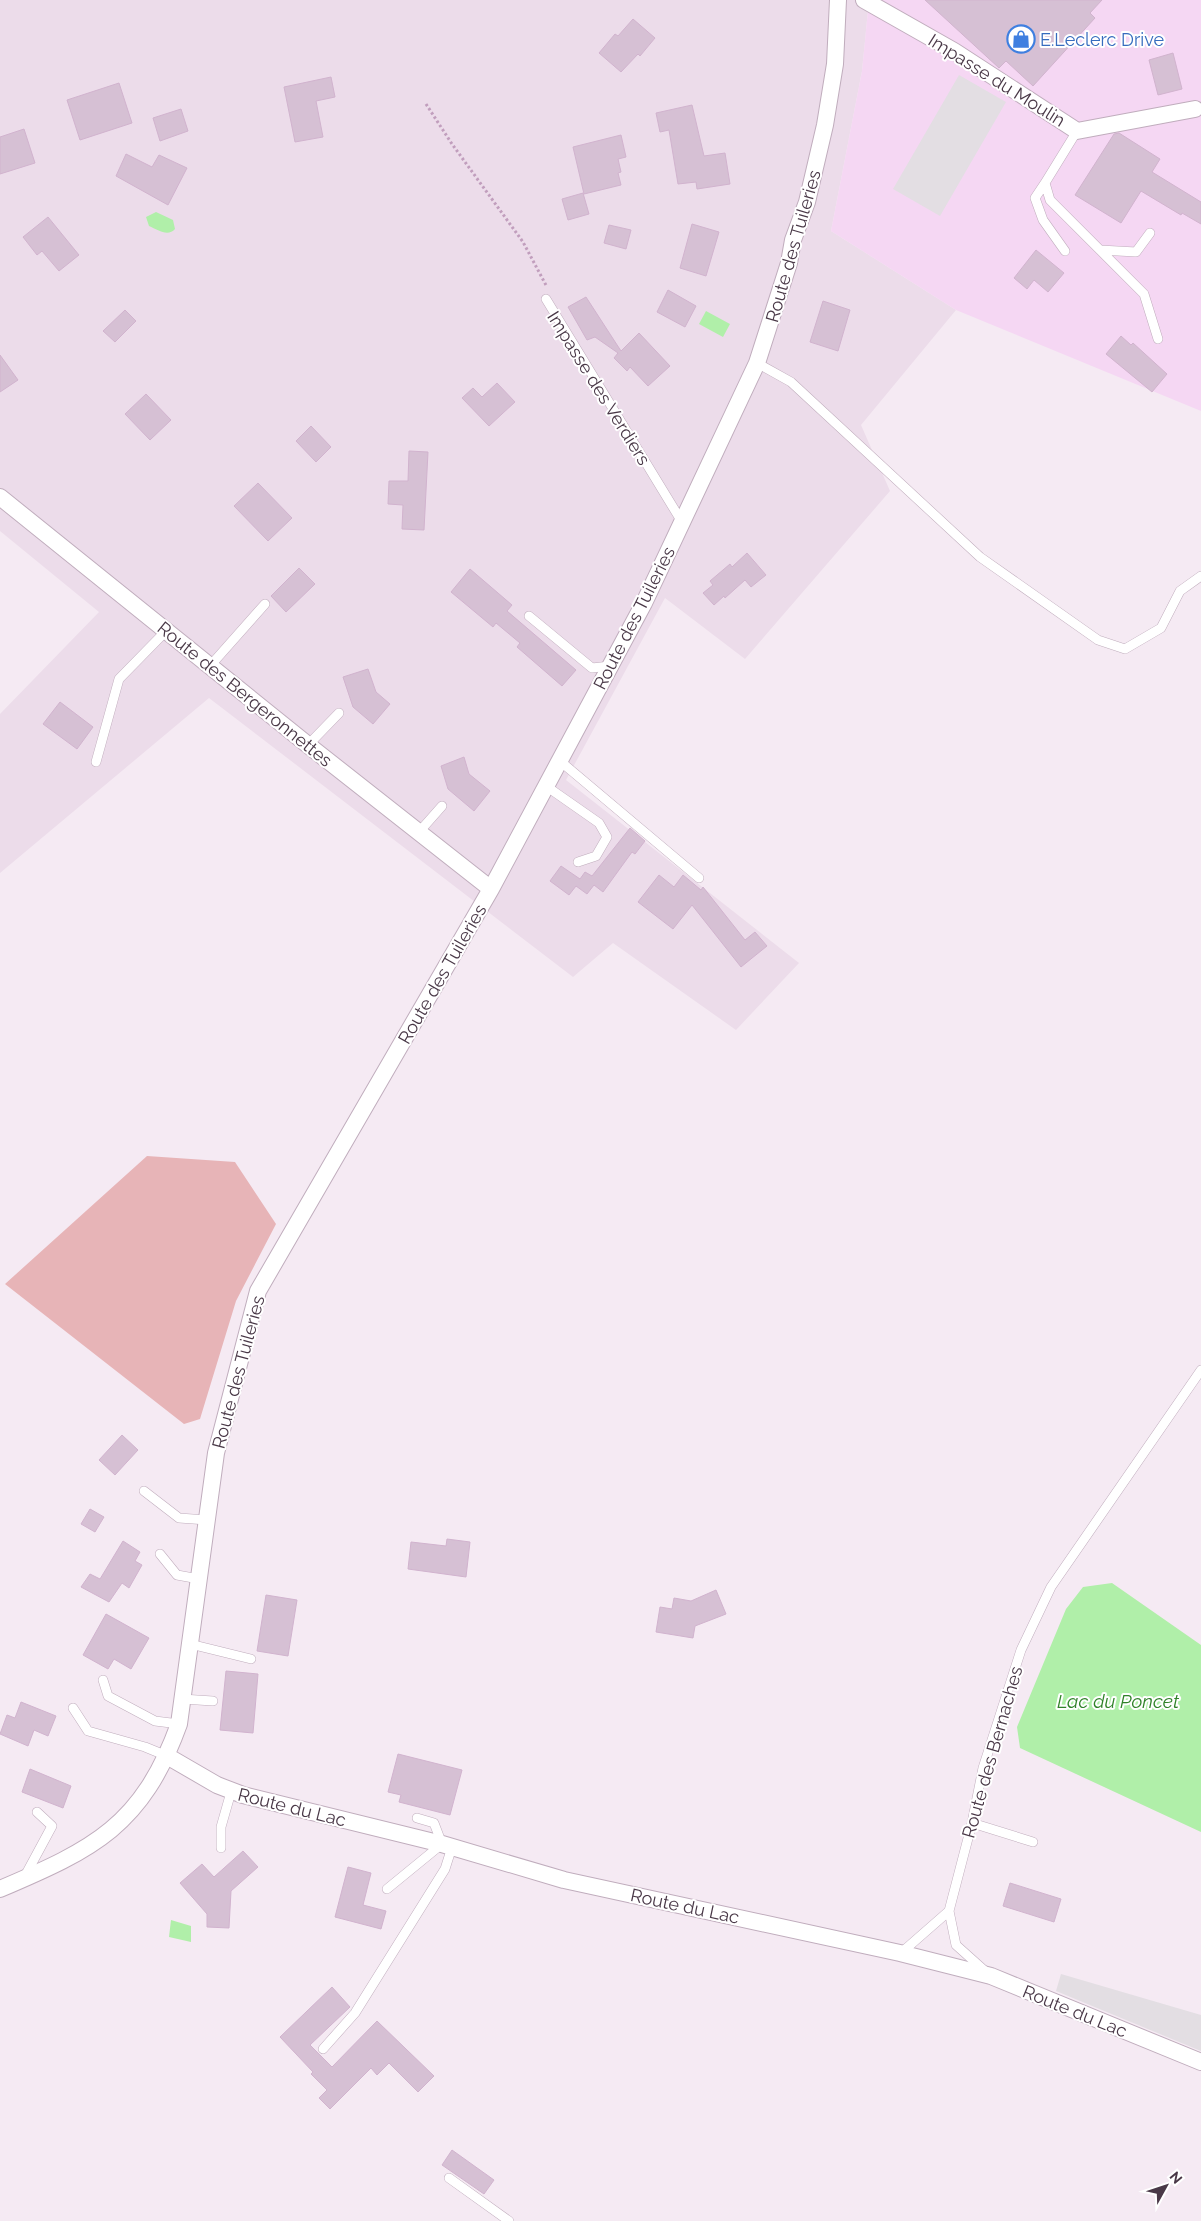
<svg xmlns="http://www.w3.org/2000/svg" width="1201" height="2221" font-family="Raleway,sans-serif">
	<rect width="100%" height="100%" fill="#f5eaf3"/>
	<path fill="#ecdcea" d="M0 0H869L862 71 831 231 956 310 861 425 890 491 745 659 665 598 566 780 799 963 736 1030 613 943 573 977 209 698 0 873V714L99 612 0 531Z"/>
	<path fill="#f5d7f3" d="M869 0H1201V411L956 310 831 231 862 71Z"/>
	<path fill="#e7b4b7" d="M147 1156 235 1162 276 1224 236 1301 200 1419 184 1424 5 1284Z"/>
	<path fill="#e3dee3" d="M959 75 1006 102 940 216 893 189Z
		M1061 1974 1201 2015V2051L1056 1991Z"/>
	<path fill="#b0efa9" d="M156 212 173 220 175 229C168 237 158 230 149 226L146 217Z
		M706 311 730 324 723 337 699 324Z
		M1112 1583 1201 1645V1832L1020 1748 1017 1727 1066 1609 1083 1587Z
		M171 1920 191 1926V1942L169 1937Z"/>
	<path fill="#d6c0d4" stroke="#d1b3ce" d="M925 0H1102L1090 13 1095 18 1033 86 1006 61 999 68Z
		M633 19 655 38 640 56 638 54 621 72 599 53 615 34 618 36Z
		M1173 53 1182 89 1158 95 1149 60Z
		M331 77 335 97 316 101 323 137 295 142 284 87Z
		M119 83 132 123 80 140 67 100Z
		M692 105 704 156 725 153 730 184 697 189 696 182 678 184 669 130 660 132 656 113Z
		M181 109 188 131 160 141 153 118Z
		M24 129 35 163 0 174V137Z
		M1119 133 1160 159 1152 172 1201 202V224L1182 213 1181 215 1141 191 1121 223 1075 195 1114 134Z
		M621 135 626 157 618 159 621 172 618 173 621 185 584 194 573 147Z
		M126 154 152 167 159 155 187 168 168 205 116 176Z
		M583 193 589 214 568 220 562 199Z
		M48 217 79 255 59 271 42 251 37 255 23 237Z
		M692 224 719 232 706 276 680 268Z
		M609 225 631 230 626 249 604 243Z
		M1036 250 1064 273 1048 292 1034 280 1027 289 1014 278Z
		M668 290 696 306 685 327 657 312Z
		M586 297 621 351 639 333 670 366 648 386 630 367 627 371 614 358 618 353 595 337 587 340 568 307Z
		M823 301 850 310 838 351 810 342Z
		M125 310 136 321 115 342 103 331Z
		M1121 336 1131 345 1133 343 1167 374 1152 392 1106 354Z
		M0 355 18 380 0 392Z
		M497 383 515 402 489 426 462 398 473 388 482 397Z
		M146 394 171 420 150 440 125 414Z
		M311 426 331 447 316 462 296 441Z
		M409 451 428 452 424 530 402 529 403 505 388 504 389 481H408Z
		M258 483 292 518 268 541 234 506Z
		M747 553 766 575 751 587 745 580 725 598 724 596 714 605 703 593 713 585 710 581 730 564 732 567Z
		M299 568 315 584 286 612 271 596Z
		M470 569 512 605 507 611 576 670 562 686 517 647 520 643 496 623 493 627 451 592Z
		M368 669 376 692 390 704 373 724 353 707 343 677Z
		M60 702 93 727 77 749 43 724Z
		M464 757 469 774 490 791 474 811 448 789 441 766Z
		M630 828 645 841 635 854 632 852 603 892 594 885 587 894 576 886 569 895 550 881 561 866 580 879 585 872 592 876Z
		M659 875 674 887 683 875 701 890 703 887 745 940 755 932 767 946 741 967 692 905 673 929 638 902Z
		M122 1435 138 1450 115 1475 99 1460Z
		M90 1509 104 1517 95 1532 81 1524Z
		M447 1539 470 1542 466 1577 408 1569 411 1542 446 1546Z
		M123 1541 140 1552 135 1561 142 1565 129 1588 122 1583 109 1602 81 1587 90 1574 100 1579Z
		M716 1590 726 1614 695 1626 693 1638 656 1632 660 1607 672 1609 674 1598 691 1601Z
		M266 1595 297 1600 288 1656 257 1651Z
		M106 1614 149 1638 131 1669 114 1659 108 1669 83 1655Z
		M226 1671 258 1674 253 1733 220 1730Z
		M21 1702 56 1716 48 1736 34 1730 28 1746 0 1734 7 1715 15 1718Z
		M398 1754 462 1770 450 1815 399 1802 401 1795 388 1792Z
		M30 1769 71 1786 63 1808 22 1792Z
		M243 1851 258 1867 231 1891 229 1928 207 1927V1914L180 1883 202 1864 214 1877Z
		M348 1867 371 1873 363 1905 386 1911 381 1929 335 1917Z
		M1010 1883 1061 1899 1054 1922 1003 1906Z
		M332 1987 350 2007 310 2045 332 2067 377 2021 434 2076 418 2092 389 2063 377 2075 371 2068 330 2109 319 2098 327 2090 311 2074 313 2072 280 2037Z
		M452 2150 494 2180 484 2194 442 2165Z"/>
	<g fill="none" stroke-linecap="round" stroke-linejoin="round">
		<g stroke="#c0adbd" stroke-width="10">
			<path id="service" d="M1077 131 1045 183 1050 200 1144 294 1158 339
				M1045 183 1035 198 1043 220 1065 251
				M1100 250 1136 252 1150 233
				M546 299 682 522
				M757 363 791 382 980 557 1098 640 1125 649 1161 628 1180 591 1201 576
				M529 616 592 668 610 666
				M210 666 265 604
				M308 745 339 713
				M560 761 699 878
				M96 762 119 679 166 631
				M546 786 599 823 607 837 596 856 578 862
				M419 832 442 806
				M144 1491 179 1518 207 1520
				M160 1554 177 1575 199 1579
				M190 1644 251 1659
				M103 1680 108 1696 155 1721 179 1724
				M182 1699 213 1701
				M73 1708 88 1731 145 1747 167 1756
				M972 1823 1033 1842
				M221 1848V1827L231 1792
				M25 1876 52 1826 37 1812
				M387 1889 442 1844 434 1823 417 1818
				M949 1911 956 1945 985 1971
				M901 1953 949 1911 972 1823 983 1768 1021 1650 1051 1587 1201 1370
				M323 2049 355 2013 445 1869 452 1847
				M449 2178 509 2221"/>
		</g>
		<g stroke="#c0adbd" stroke-width="18">
			<path id="minor" d="M864 0 954 51 1077 131 1195 109
				M0 497 308 745 491 889
				M167 1756 217 1785 243 1795 442 1844 564 1880 900 1953 991 1976 1201 2062
				M0 1889C94 1849 142 1826 179 1724L216 1453 258 1291 491 889 644 603 757 363 789 263 793 240 807 202 825 125 835 64 838 0"/>
		</g>
		<path stroke="#c19ebd" stroke-width="3" stroke-dasharray="2.5 2.5" stroke-linecap="butt" d="M426 104 452 144 523 242 547 287"/>
		<use href="#service" stroke="#fff" stroke-width="9"/>
		<use href="#minor" stroke="#fff" stroke-width="16"/>
	</g>
	<defs>
		<g id="shop-ring" transform="scale(1.4375)"><circle r="9.5" fill="#fff" stroke="#3f7fe0" stroke-width="1.5"/><path d="M-5-2.5h2.3a2.7 3.5 0 0 1 5.4 0H5L5.5 6h-11ZM-1.5-2.5h3a1.5 2.3 0 0 0-3 0Z" fill="#3f7fe0"/></g>
	</defs>
	<g fill-rule="evenodd">
		<use href="#shop-ring" x="1021" y="39"/>
	</g>
	<g text-anchor="middle" dominant-baseline="central" stroke-width="4" stroke-linejoin="round" paint-order="stroke">
		<g font-size="18" fill="#366cbe" stroke="#fff" text-anchor="start">
			<text x="1040" y="39">E.Leclerc Drive</text>
		</g>
		<g font-size="18" fill="#493847" stroke="#fff">
			<text transform="translate(997 80) rotate(32)">Impasse du Moulin</text>
			<text transform="translate(793 246) rotate(-74)">Route des Tuileries</text>
			<text transform="translate(599 388) rotate(58)">Impasse des Verdiers</text>
			<text transform="translate(634 618) rotate(-63)">Route des Tuileries</text>
			<text transform="translate(245 694) rotate(39)">Route des Bergeronnettes</text>
			<text transform="translate(442 974) rotate(-60)">Route des Tuileries</text>
			<text transform="translate(238 1372) rotate(-75)">Route des Tuileries</text>
			<text transform="translate(992 1752) rotate(-74)">Route des Bernaches</text>
			<text transform="translate(292 1807) rotate(14)">Route du Lac</text>
			<text transform="translate(685 1906) rotate(12)">Route du Lac</text>
			<text transform="translate(1075 2011) rotate(22)">Route du Lac</text>
		</g>
		<g font-size="19" font-style="italic" fill="#308229" stroke="#fff">
			<text x="1118" y="1701">Lac du Poncet</text>
		</g>
	</g>
	<g transform="translate(1166 2186) rotate(50)" stroke="#ffffff" stroke-width="4" paint-order="stroke">
	<path d="M0-4L9 19L0 12L-9 19Z" fill="#493847"/>
	<text y="-8" font-size="14" font-weight="bold" text-anchor="middle" fill="#493847">N</text>
	</g>
</svg>
